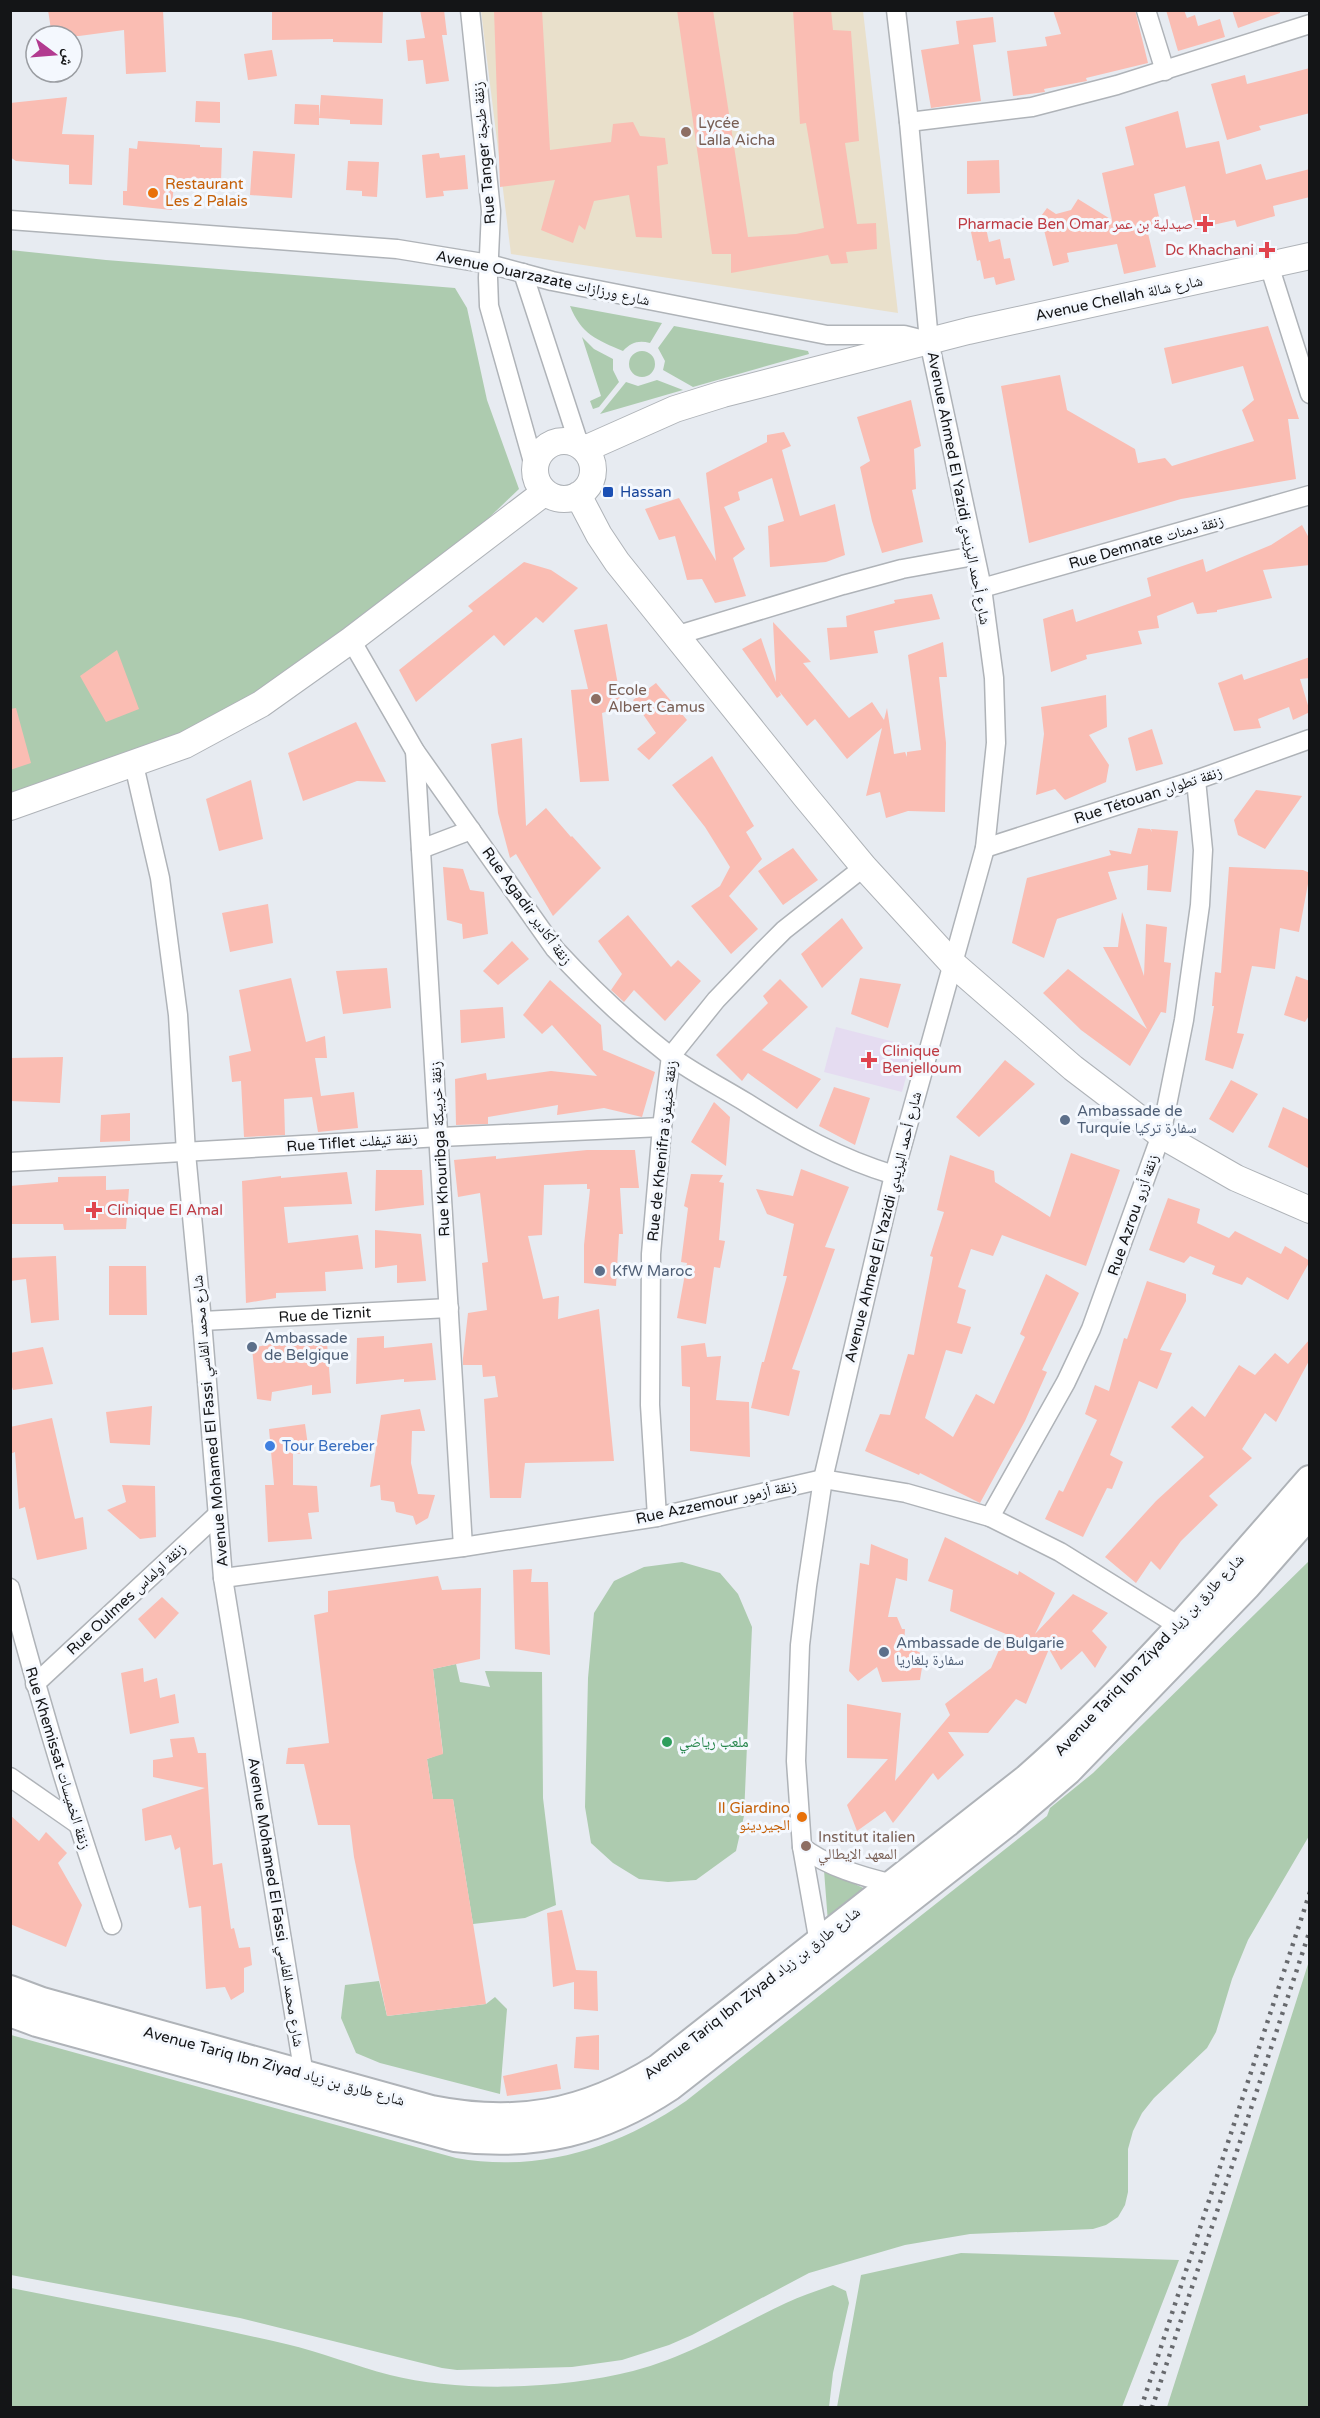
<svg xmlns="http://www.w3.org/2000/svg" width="1320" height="2418" font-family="'Varela Round','Noto Naskh Arabic',sans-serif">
	<rect width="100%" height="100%" fill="#e7ebf1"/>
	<path fill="#e9e0cb" d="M481 11H863L898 313 511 254Z"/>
	<path fill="#e5dcf1" d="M836 1027 914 1047 902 1092 824 1072Z"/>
	<path fill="#adcbaf" d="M10 250 106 260 455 288 467 308 487 400 519 489 473 533 297 668 227 715 11 799Z
		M570 306 662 323 650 343C639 340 631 342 623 351 597 340 581 334 570 306Z
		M674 326 808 351 809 354 693 387 663 370 665 361 658 348Z
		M582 337 594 349 613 359V370L619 382 599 407 593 409 590 401 601 396Z
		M629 364a13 13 0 1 1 26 0a13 13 0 1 1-26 0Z
		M657 380 683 390 600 414 626 382 638 386Z
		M1309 1561V1836L1248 1940 1232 1979 1216 2032 1207 2048 1154 2098 1142 2113 1133 2131 1128 2149V2192L1125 2205 1118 2217 1106 2225 1093 2229 970 2234 905 2245 809 2273 692 2335 669 2345 622 2360 572 2367 457 2370 442 2368 240 2318 11 2275V2035L456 2158C539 2173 618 2148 686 2101L1047 1816 1050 1808 1093 1773Z
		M682 1562 720 1573 738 1594 752 1627 744 1816 736 1851 696 1880 668 1882 639 1879 613 1863 591 1843 585 1807 588 1678 594 1613 614 1581 644 1567Z
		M456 1664 460 1682 490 1687 485 1671 542 1672 543 1798 556 1905 525 1918 473 1924 453 1799H433L427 1759 443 1753 433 1669Z
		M824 1870 870 1891 828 1923Z
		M1309 1961V2407H1167Z
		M379 1981 387 2016 486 2004 495 1997 507 2009 500 2094 380 2063 356 2053 341 2018 345 1985Z
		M961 2253 1179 2260 1122 2407H837L861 2275Z
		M833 2285 846 2291 849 2303 833 2373 829 2407H11V2288C102 2306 195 2323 286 2344 321 2352 355 2366 390 2375 461 2393 562 2389 633 2371 688 2357 735 2327 786 2303 801 2296 817 2291 833 2285Z"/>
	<path fill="#fabdb3" d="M48 10H163L166 72 126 74 124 30 79 36H52Z
		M272 10H383L382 43 333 42V39L272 40Z
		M420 10H444L447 35H442L449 81 426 84 423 60 408 61 406 40 425 38Z
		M494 10H542L550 150 611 142 613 124 633 122 640 136 665 138 668 164 657 166 662 238 636 237 629 195 594 201 585 230 579 225 573 243 541 230 555 180 500 187Z
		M677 10H713L748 237 796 234 824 228 806 123 800 124 793 10H831L833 30 851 31 859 141 845 143 857 224 876 223 877 249 846 252 848 263 831 264 828 255 731 273V254H712Z
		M1053 10H1135L1148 63 1086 78 1087 81 1044 89 1045 92 1013 96 1007 51 1047 46 1045 37 1061 34Z
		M1166 10H1184L1187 18 1195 15 1198 26 1220 19 1225 37 1178 51Z
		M1232 10H1280V13L1238 28Z
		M993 17 996 42 973 45 981 101 931 108 921 50 959 44 956 21Z
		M272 50 277 76 248 80 244 54Z
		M1310 68V113L1259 126 1261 130 1227 140 1211 84 1245 75 1247 84Z
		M321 95 383 99 382 125 350 124V120L319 118Z
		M67 97 62 134 94 135 92 185 69 184V165L16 161 10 157V103Z
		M196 101 220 102V123L195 122Z
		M295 104 319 105V125L294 124Z
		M1178 111 1186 148 1219 141 1226 174 1261 164 1266 180 1310 169V197L1273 206 1275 216 1237 227 1235 220 1195 229 1185 186 1154 194 1161 226 1147 229 1156 267 1124 274 1117 244 1067 253 1069 262 1053 266 1044 230 1036 223 1047 208 1056 214 1071 210 1078 199 1112 220 1102 173 1134 165 1125 127Z
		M138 141 200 145V147L222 148 221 182 174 179 172 210 123 205V191H127L129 148 137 149Z
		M253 151 295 154 292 198 250 195Z
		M439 153 440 158 465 155 468 189 443 191 444 196 426 198 422 155Z
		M999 160 1000 193 967 194V161Z
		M348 161 379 162 377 197 362 196V191L346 190Z
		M986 228 989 242 1000 239 1004 259 1010 258 1015 280 996 285 994 277 984 279 980 260 977 261 971 232Z
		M1268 326 1299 419H1288L1296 479 1181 499 1029 543 1001 386 1060 375 1067 410 1135 449 1138 463 1165 458 1172 466 1254 441 1242 410 1254 400 1243 366 1172 384 1164 348Z
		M911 400 921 446 914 449 916 489 912 490 923 542 882 553 872 521 860 467 870 461 857 417Z
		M784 432 791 446 782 450 800 516 835 504 845 555 826 562 770 567 768 526 784 521 772 478 738 492 740 500 724 507 745 549 733 558 746 596 715 603 702 579 687 580 675 536 659 540 645 509 679 498 716 561 706 473 767 442V435Z
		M1302 525 1310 540V565L1263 570 1272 598 1217 610V612L1197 614 1193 602 1157 616 1159 628 1138 631 1142 644 1086 655 1087 659 1051 672 1043 619 1073 609 1076 622 1151 596 1147 578 1203 559 1206 572 1271 545Z
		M524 562 551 570 578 588 543 623 536 617 504 646 494 635 416 702 399 670 473 611 468 606Z
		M932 594 940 619 874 631 878 653 830 660 827 628 847 627 846 616 895 603 894 600Z
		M773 622 811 662 803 663 849 718 872 702 884 720 887 708 894 754 905 752 907 757V752L921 750 908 655 943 642 947 677H939L946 743 945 812 908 811 886 818 880 792 866 796 882 728 847 759 815 719 807 726 779 691 781 695 777 698 742 649 761 638 776 682Z
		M607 624 622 707 602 713 609 781 580 782 571 690 588 689 574 630Z
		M117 650 139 709 106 722 80 676Z
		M1310 657V678L1300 679 1310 712 1293 720 1289 707 1258 719 1261 728 1234 731 1218 683 1242 674 1244 680Z
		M656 683 687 720 649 760 637 749 656 733 633 700Z
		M1106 695 1107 727 1089 735 1109 765 1106 782 1065 800 1055 789 1036 795 1044 734 1041 707Z
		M16 708 31 763 10 770V709Z
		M356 722 386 782 357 781 303 801 288 753Z
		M1152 729 1163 764 1136 771 1128 738Z
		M522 738 526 826 546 808 571 837 572 836 601 868 553 916 516 854 510 858 498 813 491 744Z
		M712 756 754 826 746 832 762 859 729 896 758 929 731 954 691 906 720 886 730 867 705 827 672 785Z
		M251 780 263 839 219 851 206 799Z
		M1256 790 1302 796 1265 849 1238 835 1234 820Z
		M1138 828 1150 829 1152 832 1151 829 1178 831 1171 892 1147 890 1148 865 1108 872 1117 899 1057 919 1044 958 1012 943 1027 878 1111 855 1109 850 1131 854Z
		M793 848 818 880 783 905 758 871Z
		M443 867 463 869 470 890 484 892 488 934 463 939 462 924 447 920Z
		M1229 867 1303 870 1310 873 1299 932 1280 928 1275 969 1252 966 1237 1033 1244 1034 1233 1069 1205 1060 1214 1006H1212L1215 972 1221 973Z
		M268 904 273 943 230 952 222 913Z
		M1122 912 1144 976 1146 924 1167 927 1164 962 1171 963 1166 1013 1161 1012 1130 1066 1081 1030 1043 993 1068 969 1147 1029 1103 947H1118Z
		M628 915 671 967 678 960 701 981 665 1021 634 990 624 1002 611 990 622 974 598 941Z
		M842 918 863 948 822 988 801 954Z
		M512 941 529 959 498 985 483 971Z
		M387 968 391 1008 343 1014 336 971Z
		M1296 976 1310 981V1014L1305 1022 1284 1015Z
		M291 978 306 1042 325 1036 327 1058H315L321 1096 354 1092 358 1128 318 1132 312 1097 284 1099 285 1135 244 1137 241 1081 232 1082 229 1056 251 1051 239 990Z
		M860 978 901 984 888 1028 851 1014Z
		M780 979 808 1007 762 1050 821 1079 797 1109 748 1073 742 1081 716 1055 768 1003 763 996Z
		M550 980 601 1025 603 1050 655 1072 642 1117 604 1108 557 1115 558 1105 488 1117V1124L456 1125 455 1079 486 1073 487 1080 551 1071 597 1076 552 1025 542 1034 523 1015Z
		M503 1007 505 1038 461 1043 460 1010Z
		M63 1057 60 1103 10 1101V1058Z
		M1005 1060 1035 1084 979 1137 956 1117Z
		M1231 1080 1258 1094 1233 1133 1209 1119Z
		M834 1087 870 1098 855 1145 819 1126Z
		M714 1102 730 1117 726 1166 691 1142Z
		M1283 1107 1310 1120V1169L1268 1147Z
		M130 1113V1141L100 1142 101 1115Z
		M587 1150H635L639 1188H620L623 1234H619L616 1286 584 1283V1245L590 1189H587V1184L544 1185 542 1235 528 1236 543 1299 559 1296 558 1319 599 1309 614 1461 525 1463 521 1498H490L484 1399 498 1397 495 1376 483 1377 482 1365H463V1358L468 1313 487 1310 482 1263 488 1262 480 1193 458 1197 454 1160 496 1156V1159Z
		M1071 1153 1120 1170 1086 1266 1002 1235 993 1256 971 1249 958 1287 966 1290 957 1323 971 1327 962 1354 946 1350 925 1418 953 1437 976 1394 994 1404 1025 1337 1020 1334 1046 1274 1079 1293 1042 1370 1047 1372 1025 1421 980 1503 920 1473 919 1475 865 1451 880 1414 890 1415 908 1354 914 1355 933 1257 930 1256 944 1212 937 1210 950 1155 994 1171 995 1182 1050 1217Z
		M801 1169 849 1187 825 1247 835 1249 792 1369 800 1371 789 1416 751 1408 762 1362H764L787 1276H783L794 1224 767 1214 756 1189 793 1196Z
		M376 1170H422L424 1205 375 1211Z
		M347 1172 352 1204 284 1207 288 1243 358 1235 363 1269 325 1272 326 1291 276 1293V1298L246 1303 242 1181 281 1176V1178Z
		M691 1174 723 1175 719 1182 724 1183 719 1240 725 1241 720 1268 714 1267 706 1324 677 1318 687 1263 681 1262 688 1208 684 1206Z
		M106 1176V1190L129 1189 126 1229 64 1230 63 1224H10V1186L58 1182V1177Z
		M1168 1198 1200 1209 1197 1223 1229 1238 1235 1231 1281 1254 1285 1246 1310 1261 1288 1300 1247 1277 1242 1285 1212 1274 1215 1266 1190 1256 1184 1263 1149 1250Z
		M375 1230 421 1234 426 1281 397 1283V1265L375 1268Z
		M56 1256 59 1320 31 1323 26 1279 10 1281V1258Z
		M109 1266H146L147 1315H109Z
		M1147 1281 1186 1294V1301L1160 1350 1172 1353 1157 1389 1139 1381 1110 1455 1123 1462 1112 1489 1107 1488 1083 1537 1045 1519 1059 1490 1063 1492 1097 1420 1085 1414 1095 1385 1109 1391 1124 1338 1127 1339Z
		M384 1336V1348L432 1343 436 1380 404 1382V1379L356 1384 357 1338Z
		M1310 1339V1359L1276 1422 1265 1413 1242 1449 1252 1458 1209 1496 1218 1505 1181 1541 1160 1570 1151 1561 1136 1583 1105 1557 1156 1501 1204 1457 1171 1427 1192 1406 1205 1417 1239 1365 1255 1375 1275 1353 1288 1364Z
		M285 1341V1345L327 1343 331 1393 312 1395V1385L272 1392 271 1401 257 1399 252 1348Z
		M705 1343 707 1357 721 1356 716 1400 749 1402 750 1457 690 1451V1387L682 1386 681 1346Z
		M43 1347 53 1384 13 1390 10 1381V1353Z
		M152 1406 150 1445 110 1443 106 1412Z
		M420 1409 425 1431H412L411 1463 418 1494 435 1495 428 1518 416 1525 413 1516 396 1512 394 1502 381 1500 380 1485 370 1487 381 1415Z
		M52 1418 75 1519 83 1517 87 1549 37 1560 25 1507 19 1509 15 1452 10 1454V1427Z
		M305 1424 309 1453 293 1454V1485L317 1486 319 1512 308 1513 312 1539 268 1542 265 1485H274L269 1429Z
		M122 1485 155 1486 156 1537 140 1539 107 1510 126 1502Z
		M945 1537 1018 1575 1019 1571 1055 1593 1035 1634 1073 1594 1108 1613 1092 1631 1107 1647 1095 1668 1082 1651 1061 1670 1049 1649 1026 1704 1016 1699 988 1733 948 1732 964 1755 938 1780 933 1773 893 1823 885 1811 857 1831 847 1805 888 1759 847 1758V1704L901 1713 895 1781 950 1715 945 1704 991 1668 1006 1634 950 1611 953 1590 928 1581Z
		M871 1544 908 1559 907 1581 896 1578 888 1617H897L902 1629H905L904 1644 924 1655 920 1680 882 1682 877 1667 858 1681 849 1671 860 1563 869 1565Z
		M532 1569 531 1582H548L550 1655 515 1649 513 1570Z
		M438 1576 442 1590 481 1588 480 1659 433 1669 443 1754 427 1759 433 1799H453L486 2004 387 2016 354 1857 350 1825H318L304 1764H286L288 1748 329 1743 314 1615 328 1612V1591Z
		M162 1597 179 1613 155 1639 138 1619Z
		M143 1668 144 1682 157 1678 160 1698 175 1694 179 1723 130 1734 121 1673Z
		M194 1737 198 1753H206L213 1865 222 1863 231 1929 234 1928 239 1948 250 1947 252 1965 244 1968V1992L231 2000 225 1987 206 1989 201 1906 189 1908 180 1847 175 1850 171 1835 145 1841 142 1809 205 1788 153 1777V1760L173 1757 170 1739Z
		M10 1815 39 1841 46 1832 67 1853 58 1863 82 1905 66 1947 10 1924Z
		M562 1910 576 1970 597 1971 598 2011 574 2009V1982L553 1987 547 1913Z
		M599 2035V2070L574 2068 576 2037Z
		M557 2064 561 2089 507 2096 503 2076Z"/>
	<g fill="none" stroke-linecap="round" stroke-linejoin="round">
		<g stroke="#afb3b8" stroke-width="21">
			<g id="street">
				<path d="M470 10 491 211 488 278 489 306 535 469"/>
				<path d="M1146 10 1165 71"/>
				<path d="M909 122 1032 107 1117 85 1310 24"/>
				<path d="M10 220 397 249 489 264 552 281 827 335H904L924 340"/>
				<path d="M1269 265 1310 394"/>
				<path d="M523 273 579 444"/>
				<path d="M982 588 1310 495"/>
				<path d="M678 635 843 585 902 569 974 556"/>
				<path d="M351 640 415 751 555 949C590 987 628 1023 669 1055 693 1073 721 1087 747 1103 796 1134 838 1158 894 1175"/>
				<path d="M415 751 463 1547"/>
				<path d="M134 765 160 878 178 1015 186 1153 202 1321 223 1578 304 2075"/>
				<path d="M985 848 1196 780 1310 739"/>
				<path d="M421 849 471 830"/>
				<path d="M10 1162 440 1137 662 1127"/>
				<path id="s1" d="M202 1321 449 1308"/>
				<path d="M657 1517 650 1405 651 1254 662 1127 671 1056 716 1000 764 950 784 930 864 867"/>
				<path d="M990 1517 1066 1382 1091 1329 1161 1135 1184 1020 1200 905 1203 850 1196 780"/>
				<path d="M223 1578 463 1547 657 1517 823 1479 906 1493 990 1517 1060 1552 1179 1626"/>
				<path d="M10 1588C40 1702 73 1814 112 1925"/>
				<path d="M35 1684 217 1515"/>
				<path d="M10 1777 76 1823"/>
				<path d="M802 1847C828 1867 862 1877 894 1884"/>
				<path d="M819 1943 802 1847 796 1761 800 1645 807 1586 823 1479 894 1175 985 848 996 743 994 678 982 588 929 341 909 122 896 10"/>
			</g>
		</g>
		<g stroke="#afb3b8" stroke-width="28">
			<path id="secondary" d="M535 470a29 29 0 1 1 58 0a29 29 0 1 1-58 0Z
				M585 449 675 409 723 394 968 331 1310 256
				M578 495 599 535 617 562 805 796 864 867 952 963 1073 1068 1161 1135 1236 1178 1310 1210
				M10 807 185 745 261 704 351 640 545 492"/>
		</g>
		<g stroke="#afb3b8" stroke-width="32">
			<path id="primary" d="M10 1990 42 2002 431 2110C516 2127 584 2115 658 2069L1027 1779C1130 1689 1220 1583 1310 1480
				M10 2012 37 2022 455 2137C537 2147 602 2131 670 2086L1006 1823 1068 1770 1246 1586 1310 1513"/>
		</g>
		<use href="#street" stroke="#fff" stroke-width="18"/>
		<use href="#secondary" stroke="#fff" stroke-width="26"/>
		<use href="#primary" stroke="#fff" stroke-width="28"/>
		<path stroke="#67696d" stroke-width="4.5" stroke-dasharray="3 6" stroke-linecap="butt" d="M1141 2408 1310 1892
			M1152 2408 1310 1930"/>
	</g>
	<g fill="#8d6e63" stroke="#f4f8fe" stroke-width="2">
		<circle cx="686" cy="132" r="6"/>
		<circle cx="596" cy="699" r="6"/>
		<circle cx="806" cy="1846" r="6"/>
	</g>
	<g fill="#e8710a" stroke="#f4f8fe" stroke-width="2">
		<circle cx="153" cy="193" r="6"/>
		<circle cx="802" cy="1817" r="6"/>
	</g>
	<g fill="#e0444e" stroke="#f4f8fe" stroke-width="2">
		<path d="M1202 215h6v6h6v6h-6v6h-6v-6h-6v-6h6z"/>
		<path d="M1264 241h6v6h6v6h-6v6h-6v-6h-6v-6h6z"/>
		<path d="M866 1051h6v6h6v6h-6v6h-6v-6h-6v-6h6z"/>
		<path d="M91 1201h6v6h6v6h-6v6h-6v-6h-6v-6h6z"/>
	</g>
	<rect fill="#1a4fb4" stroke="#f4f8fe" stroke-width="2" x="602" y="486" width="12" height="12" rx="3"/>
	<g fill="#5c6f8a" stroke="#f4f8fe" stroke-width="2">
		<circle cx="1065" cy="1120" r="6"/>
		<circle cx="600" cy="1271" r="6"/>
		<circle cx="252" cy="1347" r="6"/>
		<circle cx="884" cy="1652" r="6"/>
	</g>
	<circle fill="#3f7fe0" stroke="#f4f8fe" stroke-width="2" cx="270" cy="1446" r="6"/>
	<circle fill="#2e9e5b" stroke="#f4f8fe" stroke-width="2" cx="667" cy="1742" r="6"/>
	<g text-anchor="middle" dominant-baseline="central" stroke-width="6" stroke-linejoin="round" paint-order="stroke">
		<g font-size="15" fill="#785e54" stroke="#f4f8fe" text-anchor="start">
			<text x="698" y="123">Lycée<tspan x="698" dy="17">Lalla Aicha</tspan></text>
			<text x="608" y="690">Ecole<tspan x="608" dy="17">Albert Camus</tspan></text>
			<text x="818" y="1837">Institut italien<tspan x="818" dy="17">المعهد الإيطالي</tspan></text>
		</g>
		<g font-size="15" fill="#141517" stroke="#f4f8fe">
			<text transform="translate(484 153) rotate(-95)">Rue Tanger زنقة طنجة</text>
			<text transform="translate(543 278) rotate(12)">Avenue Ouarzazate شارع ورزازات</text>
			<text transform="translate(1119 298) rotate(-12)">Avenue Chellah شارع شالة</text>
			<text transform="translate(959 488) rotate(79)">Avenue Ahmed El Yazidi شارع أحمد اليزيدي</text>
			<text transform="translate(1146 542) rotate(-16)">Rue Demnate زنقة دمنات</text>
			<text transform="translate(1148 795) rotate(-18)">Rue Tétouan زنقة تطوان</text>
			<text transform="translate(527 906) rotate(54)">Rue Agadir زنقة أكادير</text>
			<text transform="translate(352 1142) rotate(-4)">Rue Tiflet زنقة تيفلت</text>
			<text transform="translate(440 1149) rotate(-93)">Rue Khouribga زنقة خريبكة</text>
			<text transform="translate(662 1151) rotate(-84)">Rue de Khenifra زنقة خنيفرة</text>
			<text transform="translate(1133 1215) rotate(-71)">Rue Azrou زنقة أزرو</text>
			<text transform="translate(883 1227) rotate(-76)">Avenue Ahmed El Yazidi شارع أحمد اليزيدي</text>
			<text stroke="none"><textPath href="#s1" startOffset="123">Rue de Tiznit</textPath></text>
			<text transform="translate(210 1421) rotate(-95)">Avenue Mohamed El Fassi شارع محمد الفاسي</text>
			<text transform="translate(716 1502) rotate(-12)">Rue Azzemour زنقة أزمور</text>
			<text transform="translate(126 1599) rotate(-43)">Rue Oulmes زنقة اولماس</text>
			<text transform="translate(1149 1655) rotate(-47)">Avenue Tariq Ibn Ziyad شارع طارق بن زياد</text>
			<text transform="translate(58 1758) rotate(73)">Rue Khemissat زنقة الخميسات</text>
			<text transform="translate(276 1902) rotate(81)">Avenue Mohamed El Fassi شارع محمد الفاسي</text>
			<text transform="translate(752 1993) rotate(-38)">Avenue Tariq Ibn Ziyad شارع طارق بن زياد</text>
			<text transform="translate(274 2066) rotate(15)">Avenue Tariq Ibn Ziyad شارع طارق بن زياد</text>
		</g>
		<g font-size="15" fill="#c56008" stroke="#f4f8fe" text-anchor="start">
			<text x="165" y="184">Restaurant<tspan x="165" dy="17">Les 2 Palais</tspan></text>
			<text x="790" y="1808" text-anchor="end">Il Giardino<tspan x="790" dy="17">الجيردينو</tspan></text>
		</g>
		<g font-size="15" fill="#be3a42" stroke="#f4f8fe" text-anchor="end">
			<text x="1193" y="224">Pharmacie Ben Omar صيدلية بن عمر</text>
			<text x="1254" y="250">Dc Khachani</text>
			<text x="882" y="1051" text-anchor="start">Clinique<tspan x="882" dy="17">Benjelloum</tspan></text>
			<text x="107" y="1210" text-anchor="start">Clinique El Amal</text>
		</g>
		<g font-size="15" fill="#164399" stroke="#f4f8fe" text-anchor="start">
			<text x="620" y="492">Hassan</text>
		</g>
		<g font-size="15" fill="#4e5e75" stroke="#f4f8fe" text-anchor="start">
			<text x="1077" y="1111">Ambassade de<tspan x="1077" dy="17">Turquie سفارة تركيا</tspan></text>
			<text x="612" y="1271">KfW Maroc</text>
			<text x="264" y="1338">Ambassade<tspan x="264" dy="17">de Belgique</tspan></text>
			<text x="896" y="1643">Ambassade de Bulgarie<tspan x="896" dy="17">سفارة بلغاريا</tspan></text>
		</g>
		<g font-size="15" fill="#366cbe" stroke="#f4f8fe" text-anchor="start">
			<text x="282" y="1446">Tour Bereber</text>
		</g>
		<g font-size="15" fill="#27864d" stroke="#f4f8fe" text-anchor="start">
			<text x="679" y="1742">ملعب رياضي</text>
		</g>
	</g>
	<rect width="1320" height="2418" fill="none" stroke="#141517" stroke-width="24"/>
	<g transform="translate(54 54) rotate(106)"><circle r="28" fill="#f4f8fe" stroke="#9a9da2" stroke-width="1.5"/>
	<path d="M0-4.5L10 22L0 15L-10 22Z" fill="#b23b90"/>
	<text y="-9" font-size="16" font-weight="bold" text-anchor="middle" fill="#141517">ش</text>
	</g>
</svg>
